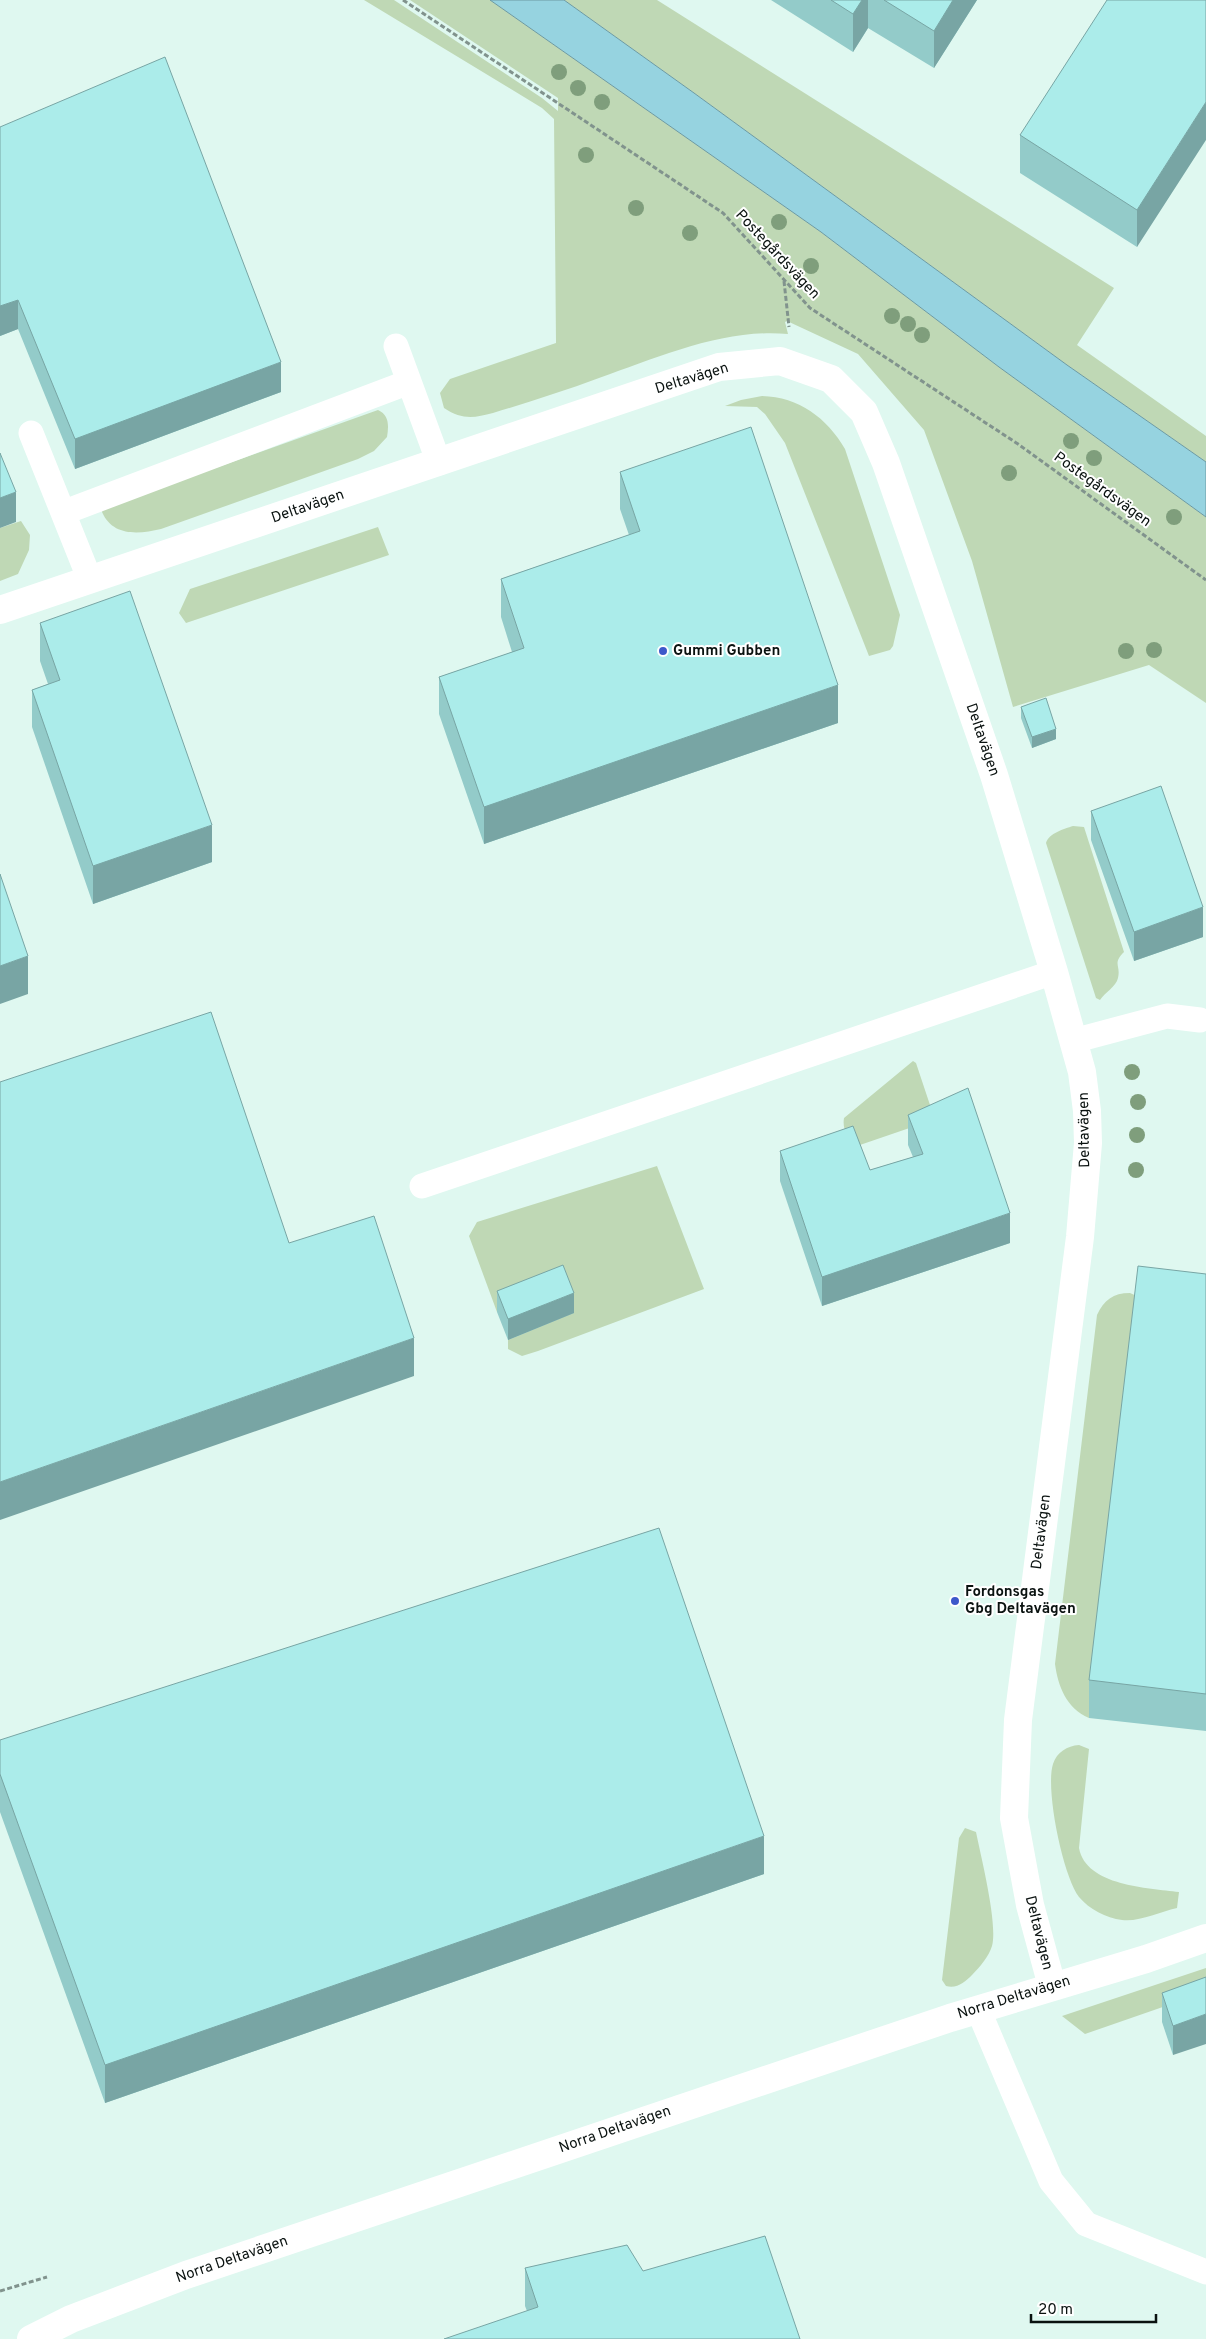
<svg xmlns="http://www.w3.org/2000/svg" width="1206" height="2339" font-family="Overpass,sans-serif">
	<rect width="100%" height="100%" fill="#dff8f0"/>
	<path fill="#bfd8b5" d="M364 0H394L542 98 558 111V98L410 0H490L821 232 999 367 1206 517V703L1149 665 1013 707 972 561 924 430 858 354 787 321 785 322 788 334C724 328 659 357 599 378 564 391 529 402 493 413 474 418 462 420 444 408L440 393 450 379 556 343 554 119 542 108Z
		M564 0H657L1114 288 1077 345 1206 436V462L1067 365 694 93Z
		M762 396C799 397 827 418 845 449L900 615 893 646 890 650 869 656 785 443 765 414 757 407 725 406 741 400Z
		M378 410C389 415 389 425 387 437L374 451 358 459 161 529C139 534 113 537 102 512L103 508Z
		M21 521 30 535 29 550 18 574 0 581V528Z
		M378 527 389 555 186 623 179 613 190 589Z
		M1073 826 1084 827 1124 952C1112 964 1121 965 1118 978 1116 987 1105 992 1100 1000L1096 998 1046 843C1049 833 1064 829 1073 826Z
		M913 1061 916 1063 933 1114 927 1122 857 1146C848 1138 842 1130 844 1118Z
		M657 1166 704 1289 538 1351 522 1356 508 1349V1340L573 1313 562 1286 497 1312 469 1236 477 1222Z
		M1130 1293 1139 1297 1089 1718C1066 1708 1058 1686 1055 1664L1097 1315C1104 1300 1113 1293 1130 1293Z
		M1079 1745 1089 1749 1079 1848C1086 1886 1148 1888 1179 1892L1177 1908C1159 1912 1140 1922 1122 1920 1106 1918 1089 1909 1079 1897 1063 1876 1045 1789 1053 1764 1057 1752 1067 1746 1079 1745Z
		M965 1828 976 1832C981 1857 998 1924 992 1946 989 1956 980 1967 972 1975 965 1982 957 1989 946 1986L942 1980 959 1838Z
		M1206 1968V1992L1085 2034 1062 2016Z"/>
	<path fill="#96d3e0" stroke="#6c99a2" d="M490 0H564L694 93 1067 365 1206 462V517L999 367 821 232Z"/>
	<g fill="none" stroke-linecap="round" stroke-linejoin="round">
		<path stroke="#81938d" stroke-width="3" stroke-dasharray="5 2.5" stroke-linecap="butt" d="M403 0 723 213 810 308 1018 444 1206 580
			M784 281 789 327
			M0 2291 47 2277"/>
		<path stroke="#fff" stroke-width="25" d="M396 346 439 463
			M31 433 90 580
			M65 512 409 382
			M1073 1041 1167 1016 1200 1020
			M422 1186 1054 972
			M978 2009 1051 2181 1086 2224 1206 2272"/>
		<path stroke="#fff" stroke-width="28" d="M0 610 719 367 780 361 831 379 864 412 886 463 994 775 1054 972 1082 1072 1087 1111 1088 1143 1080 1237 1018 1720 1014 1818 1030 1905 1052 1986
			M31 2339 71 2319 186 2275 950 2018 1146 1959 1206 1938"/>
	</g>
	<g fill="#7f9e7c">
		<circle cx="559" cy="72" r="8"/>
		<circle cx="578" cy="88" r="8"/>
		<circle cx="602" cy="102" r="8"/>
		<circle cx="586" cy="155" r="8"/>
		<circle cx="636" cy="208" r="8"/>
		<circle cx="779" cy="222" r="8"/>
		<circle cx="690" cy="233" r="8"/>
		<circle cx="811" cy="266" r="8"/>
		<circle cx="892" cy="316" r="8"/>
		<circle cx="908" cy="324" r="8"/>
		<circle cx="922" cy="335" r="8"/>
		<circle cx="1071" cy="441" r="8"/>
		<circle cx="1094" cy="458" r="8"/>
		<circle cx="1009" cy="473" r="8"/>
		<circle cx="1174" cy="517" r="8"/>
		<circle cx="1154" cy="650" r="8"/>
		<circle cx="1126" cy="651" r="8"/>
		<circle cx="1132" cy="1072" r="8"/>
		<circle cx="1138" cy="1102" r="8"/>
		<circle cx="1137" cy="1135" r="8"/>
		<circle cx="1136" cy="1170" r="8"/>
	</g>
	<path fill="#93cbc9" d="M771 0H977L934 68 868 28 853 52Z
		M1206 0 1137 247 1020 173V135Z
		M0 127 281 392 75 469 18 329 0 336Z
		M620 472 838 723 484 844 439 714V677L512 652 501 617V579L629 535 620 509Z
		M40 623 212 862 93 904 32 727V690L48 684 40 661Z
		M1021 707 1056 739 1032 748 1021 718Z
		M1091 811 1203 937 1134 961 1091 840Z
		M908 1115 1010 1243 822 1306 780 1181V1151L870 1170 913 1157 908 1145Z
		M1206 1274V1731L1089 1718V1680Z
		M497 1291 574 1313 508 1340 497 1312Z
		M0 1740 764 1874 105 2103 0 1812Z
		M1206 1977 1173 2055 1162 2022V1993Z
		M525 2268 643 2271 527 2311 525 2306Z"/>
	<path fill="#78a5a4" d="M862 0H868V28L853 52V14Z
		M953 0H977L934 68V31Z
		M1206 102V140L1137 247V210Z
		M18 300V329L0 336V306Z
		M281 362V392L75 469V439Z
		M16 492V522L0 528V498Z
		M838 685V723L484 844V807Z
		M1056 729V739L1032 748V737Z
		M212 825V862L93 904V866Z
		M1203 907V937L1134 961V932Z
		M28 956V994L0 1004V966Z
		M1010 1213V1243L822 1306V1277Z
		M574 1293V1313L508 1340V1319Z
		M414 1338V1376L0 1520V1482Z
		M764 1836V1874L105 2103V2065Z
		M1206 2014V2044L1173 2055V2026Z"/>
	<path fill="#abecea" stroke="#78a5a4" d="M831 0H862L853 14Z
		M884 0H953L934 31Z
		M1107 0H1206V102L1137 210 1020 135Z
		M165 57 281 362 75 439 18 300 0 306V127Z
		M751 427 838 685 484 807 439 677 524 648 501 579 640 531 620 472Z
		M0 453 16 492 0 498Z
		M130 591 212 825 93 866 32 690 60 680 40 623Z
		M1046 698 1056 729 1032 737 1021 707Z
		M1161 786 1203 907 1134 932 1091 811Z
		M0 874 28 956 0 966Z
		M211 1012 289 1243 374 1216 414 1338 0 1482V1082Z
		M968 1088 1010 1213 822 1277 780 1151 853 1126 870 1170 923 1154 908 1115Z
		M563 1265 574 1293 508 1319 497 1291Z
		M1138 1266 1206 1274V1694L1089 1680Z
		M659 1528 764 1836 105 2065 0 1774V1740Z
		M1206 1977V2014L1173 2026 1162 1993Z
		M765 2236 800 2339H444L538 2307 525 2268 627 2245 643 2271Z"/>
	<g fill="#3d58ca" stroke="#fff" stroke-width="2">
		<circle cx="663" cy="651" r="5"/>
		<circle cx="955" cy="1601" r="5"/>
	</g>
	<g text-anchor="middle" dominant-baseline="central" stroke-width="4" stroke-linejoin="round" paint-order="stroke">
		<g font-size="15" fill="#0a1210" stroke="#fff">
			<text transform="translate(777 255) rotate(47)">Postegårdsvägen</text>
			<text transform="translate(692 379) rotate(-17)">Deltavägen</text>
			<text transform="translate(1102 490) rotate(36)">Postegårdsvägen</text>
			<text transform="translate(308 507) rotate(-19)">Deltavägen</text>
			<text transform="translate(982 740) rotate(71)">Deltavägen</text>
			<text transform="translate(1085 1130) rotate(-91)">Deltavägen</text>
			<text transform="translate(1042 1532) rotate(-83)">Deltavägen</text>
			<text transform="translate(1038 1933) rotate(76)">Deltavägen</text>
			<text transform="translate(1014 1998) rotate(-17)">Norra Deltavägen</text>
			<text transform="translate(615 2130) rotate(-19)">Norra Deltavägen</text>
			<text transform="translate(232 2260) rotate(-19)">Norra Deltavägen</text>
		</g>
		<g font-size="15" font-weight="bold" fill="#0a1210" stroke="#fff" text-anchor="start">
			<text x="673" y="651">Gummi Gubben</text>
			<text x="965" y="1592">Fordonsgas<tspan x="965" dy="17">Gbg Deltavägen</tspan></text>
		</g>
	</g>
	<path d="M1031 2314v8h125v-8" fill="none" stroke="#0a1210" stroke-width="2.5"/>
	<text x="1038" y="2314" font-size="15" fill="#0a1210" stroke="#ffffff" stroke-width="4" paint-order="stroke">20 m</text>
</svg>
